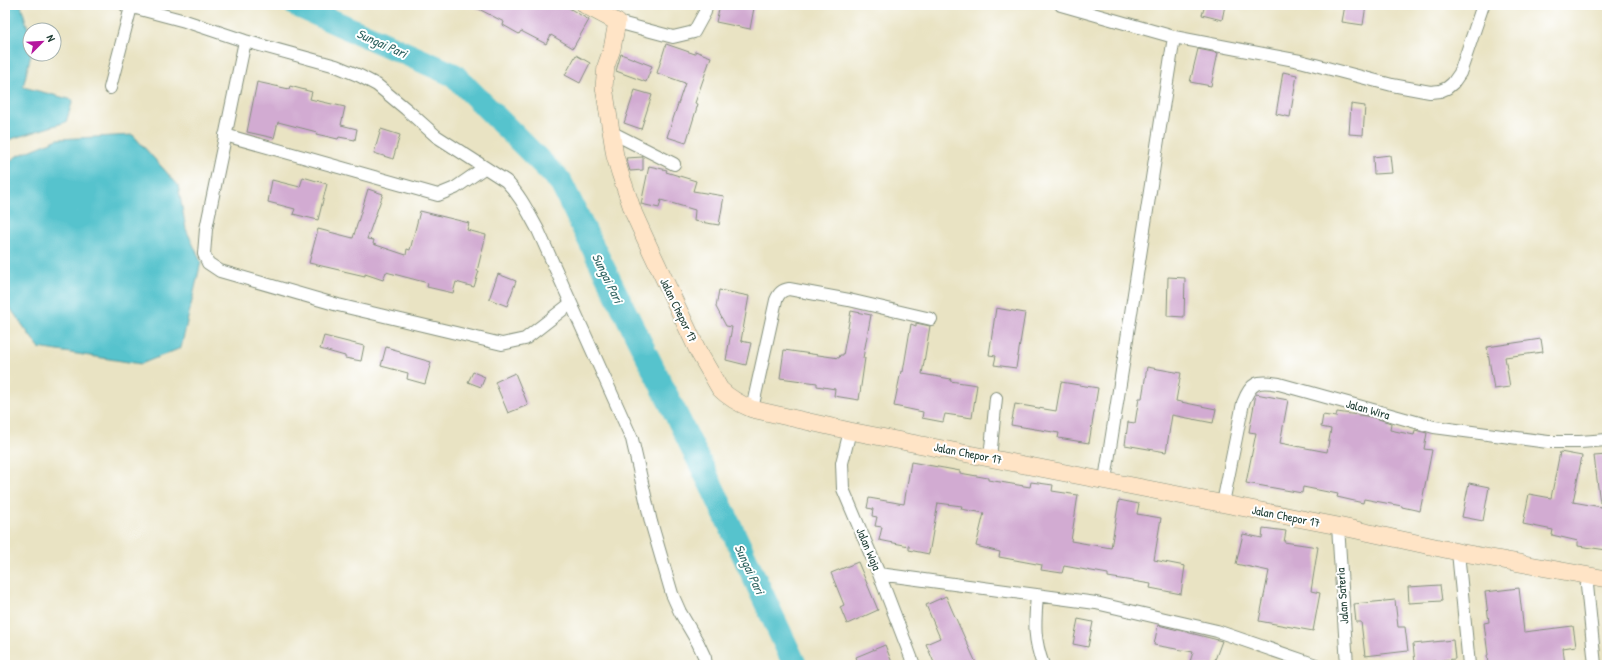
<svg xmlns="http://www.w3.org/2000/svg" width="1612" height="670" font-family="'Patrick Hand',sans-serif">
	<rect width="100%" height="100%" fill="#fff"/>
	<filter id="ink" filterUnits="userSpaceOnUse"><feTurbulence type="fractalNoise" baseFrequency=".025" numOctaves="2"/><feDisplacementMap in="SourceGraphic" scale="8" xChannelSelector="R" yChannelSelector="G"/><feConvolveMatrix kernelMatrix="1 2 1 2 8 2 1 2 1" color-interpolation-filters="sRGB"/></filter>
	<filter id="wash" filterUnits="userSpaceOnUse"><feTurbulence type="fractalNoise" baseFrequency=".012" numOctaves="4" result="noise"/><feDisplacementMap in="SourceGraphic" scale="16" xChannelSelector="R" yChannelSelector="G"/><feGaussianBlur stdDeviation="0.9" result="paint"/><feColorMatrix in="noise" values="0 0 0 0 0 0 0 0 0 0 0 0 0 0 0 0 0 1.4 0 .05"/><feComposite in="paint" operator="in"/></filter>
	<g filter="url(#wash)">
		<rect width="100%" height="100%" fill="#e9e3c3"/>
		<path fill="#56c3cd" stroke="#3a8080" d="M5 5H21L30 35V54H31L23 87 73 100 66 122 5 141Z
			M133 135 178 185 186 229 201 262 181 348 141 364 39 348 5 301V165L17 156 58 139Z"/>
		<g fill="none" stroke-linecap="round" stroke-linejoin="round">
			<path stroke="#56c3cd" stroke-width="24" d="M296 5 454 75 560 181 713 489 795 665"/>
		</g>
		<g id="blocks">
			<path fill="#d2abd2" d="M471 5H564L589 20 573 48 551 35 546 44 521 31 519 34 503 25 504 22Z
				M720 5H741L754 8 750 29 716 22Z
				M1205 5H1225L1222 20 1202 15Z
				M1345 5H1366L1363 25 1342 22Z
				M666 44 695 54V51L711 57 695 103 698 104 686 143 667 137 685 83 657 73Z
				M1198 49 1218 53 1211 86 1190 82Z
				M621 54 652 66 646 82 616 71Z
				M576 55 590 63 580 83 565 75Z
				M1283 72 1297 75 1290 117 1276 114Z
				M257 82 289 89 290 86 312 92 310 99 345 107 341 125 357 129 355 140 339 137 338 139 316 134 317 132 278 122 274 138 247 132Z
				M635 90 652 95 641 129 624 123Z
				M1351 104 1365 106 1363 135 1349 134Z
				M381 129 400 135 393 159 374 153Z
				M1390 155 1392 173 1374 174 1373 157Z
				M643 157V170L630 171 626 158Z
				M649 166 667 170 666 172 696 181 693 191 724 196 719 225 694 221 695 210 661 200 659 208 641 204Z
				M303 177 327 184 318 220 293 214 295 209 268 202 272 180 300 187Z
				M368 189 383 194 367 239 374 240 373 244 406 255 407 249 410 250 420 211 469 223 467 230 486 235 477 271H479L474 287 456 282 453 293 427 287 428 283 386 272 383 280 365 274V276L309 263 318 229 353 238Z
				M498 274 516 281 507 306 489 299Z
				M1168 277 1185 278 1184 317 1167 316Z
				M719 290 749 296 741 341 751 343 746 365 726 360 732 327 726 326 716 307Z
				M996 308 1025 313 1016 368 994 365 996 356 989 355Z
				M851 311 871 315 863 358H865L859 400 834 396 835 389 817 386V383L780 378 784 350 839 358 840 355H843Z
				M916 323 930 326 922 374 951 379 950 381 977 385 972 418 945 414 943 422 922 418 923 412 894 406 901 371 903 372 911 324 916 326Z
				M324 336 364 346 361 361 345 358V356L320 349Z
				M1541 339 1543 352 1505 357 1510 387 1494 389 1487 347Z
				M386 347 400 351V353L431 362 425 384 407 379 408 373 381 366Z
				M1147 367 1181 373 1176 401 1216 409 1213 423 1172 415 1166 452 1125 445 1128 422 1135 423 1139 398H1142Z
				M473 372 485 377 481 387 468 382Z
				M515 373 528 405 508 413 495 382Z
				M1061 382 1098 388 1089 443 1058 438 1059 433 1011 425 1015 404 1056 411Z
				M1256 394 1288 400 1280 443 1327 452 1331 429 1321 427 1323 415 1336 417 1337 412 1372 417 1391 423 1390 430 1414 435 1415 430 1427 433 1424 449 1432 450 1420 511 1402 507V506L1364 499 1363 503 1337 497 1338 494 1303 487 1302 493 1246 483 1256 433 1249 432Z
				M1560 452 1582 456 1573 502 1607 508V550L1578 546V541L1552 535 1553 530 1523 524 1529 494 1551 498Z
				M1607 455V502L1600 503 1594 456Z
				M911 462 960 471V473L988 478V480L1030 487 1031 482 1053 485 1052 491 1078 495 1071 541 1111 548 1119 500 1139 504 1137 514 1161 518 1154 560 1185 566 1181 594 1150 588 1151 584 1108 577V574L1064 566 1062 573 1041 570 1042 565 999 557 1000 552 976 546 984 513 961 509 962 506 938 503 929 554 909 550V546L879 540 882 527 875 526 877 517 872 516 873 509 867 508 869 498 904 504Z
				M1469 483 1489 487 1483 521 1462 517Z
				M1263 528 1286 531 1284 542 1318 547 1311 591 1320 593 1313 631 1259 621 1269 571 1236 564 1243 534 1262 538Z
				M858 562 878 610 847 624 840 607 844 605 831 573Z
				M1440 585 1442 601 1409 603 1408 587Z
				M1519 588 1524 632 1573 626 1576 646 1563 648 1565 665H1488L1487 655H1488L1484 623 1489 622 1485 592Z
				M946 596 952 610 977 665H935L926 644 940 638 926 605Z
				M1395 600 1398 627H1405L1408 651 1365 656 1361 622H1356L1354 604Z
				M1078 619 1093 622 1088 647 1073 644Z
				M1158 625 1222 641 1213 665H1189L1193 652 1154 645Z
				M1453 640 1455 659 1415 663 1413 644Z
				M885 645 893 665H859L856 657Z"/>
		</g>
	</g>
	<g filter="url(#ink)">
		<use href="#blocks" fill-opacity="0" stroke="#84907c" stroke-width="1"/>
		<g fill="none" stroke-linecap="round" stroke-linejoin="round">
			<g stroke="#84907c" stroke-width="14">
				<path id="street" d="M125 5 185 21 245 41 336 66 360 76 377 85 406 109 436 136 506 181C520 195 528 212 538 230L632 439 651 522 672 594 680 612 698 643 705 658 706 665
					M1061 5 1174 37 1300 61 1392 85 1430 92 1440 91 1447 88 1453 83 1460 73 1483 5
					M617 22 673 37 694 32 705 12 706 5
					M245 41 206 229 204 254 208 263 220 271 338 305 502 344 525 339 570 304
					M110 88 131 7
					M611 132 674 164
					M225 135 438 195 455 188 484 168
					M752 409 776 300C779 293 782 290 789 289L849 300 931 319
					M850 431 842 463 843 489 879 574 914 665
					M990 458 996 398
					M1105 480 1174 37
					M1223 503 1243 403C1251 382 1257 380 1279 384L1434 427 1548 442H1580L1607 440
					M1338 526 1347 665
					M1458 552 1469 665
					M879 574 1096 603 1217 631 1316 665
					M1586 575 1595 665
					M1037 595C1035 623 1033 637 1043 665"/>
			</g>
			<g stroke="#84907c" stroke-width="18">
				<path id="secondary" d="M585 5 617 22 612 49 606 66 604 87 615 156 620 173 634 214 650 249 698 351 720 389C730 399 740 404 752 409L850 431 1338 526 1458 552 1607 579"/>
			</g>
			<use href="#street" stroke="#fff" stroke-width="12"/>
			<use href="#secondary" stroke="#ffe4c6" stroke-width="17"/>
		</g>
	</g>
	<g text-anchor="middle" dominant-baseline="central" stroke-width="4" stroke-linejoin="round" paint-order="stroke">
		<g font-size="12" fill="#1f3d34" stroke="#fff">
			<text transform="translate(679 310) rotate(64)">Jalan Chepor 17</text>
			<text transform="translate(1368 409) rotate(16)">Jalan Wira</text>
			<text transform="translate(968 453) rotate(11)">Jalan Chepor 17</text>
			<text transform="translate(1286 516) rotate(11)">Jalan Chepor 17</text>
			<text transform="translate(869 549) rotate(67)">Jalan Waja</text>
			<text transform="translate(1342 596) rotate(-94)">Jalan Sateria</text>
		</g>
		<g font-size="13" font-style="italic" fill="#306562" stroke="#fff">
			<text transform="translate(382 43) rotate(24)">Sungai Pari</text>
			<text transform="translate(608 278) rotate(64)">Sungai Pari</text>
			<text transform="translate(750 569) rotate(65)">Sungai Pari</text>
		</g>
	</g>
	<rect width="1612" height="670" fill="none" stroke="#fff" stroke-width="20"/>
	<g transform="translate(42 42) rotate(66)"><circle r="19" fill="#ffffff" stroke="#a5b1ae"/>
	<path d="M0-3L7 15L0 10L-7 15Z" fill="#b5179e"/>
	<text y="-6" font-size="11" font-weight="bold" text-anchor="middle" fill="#1f3d34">N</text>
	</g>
</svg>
